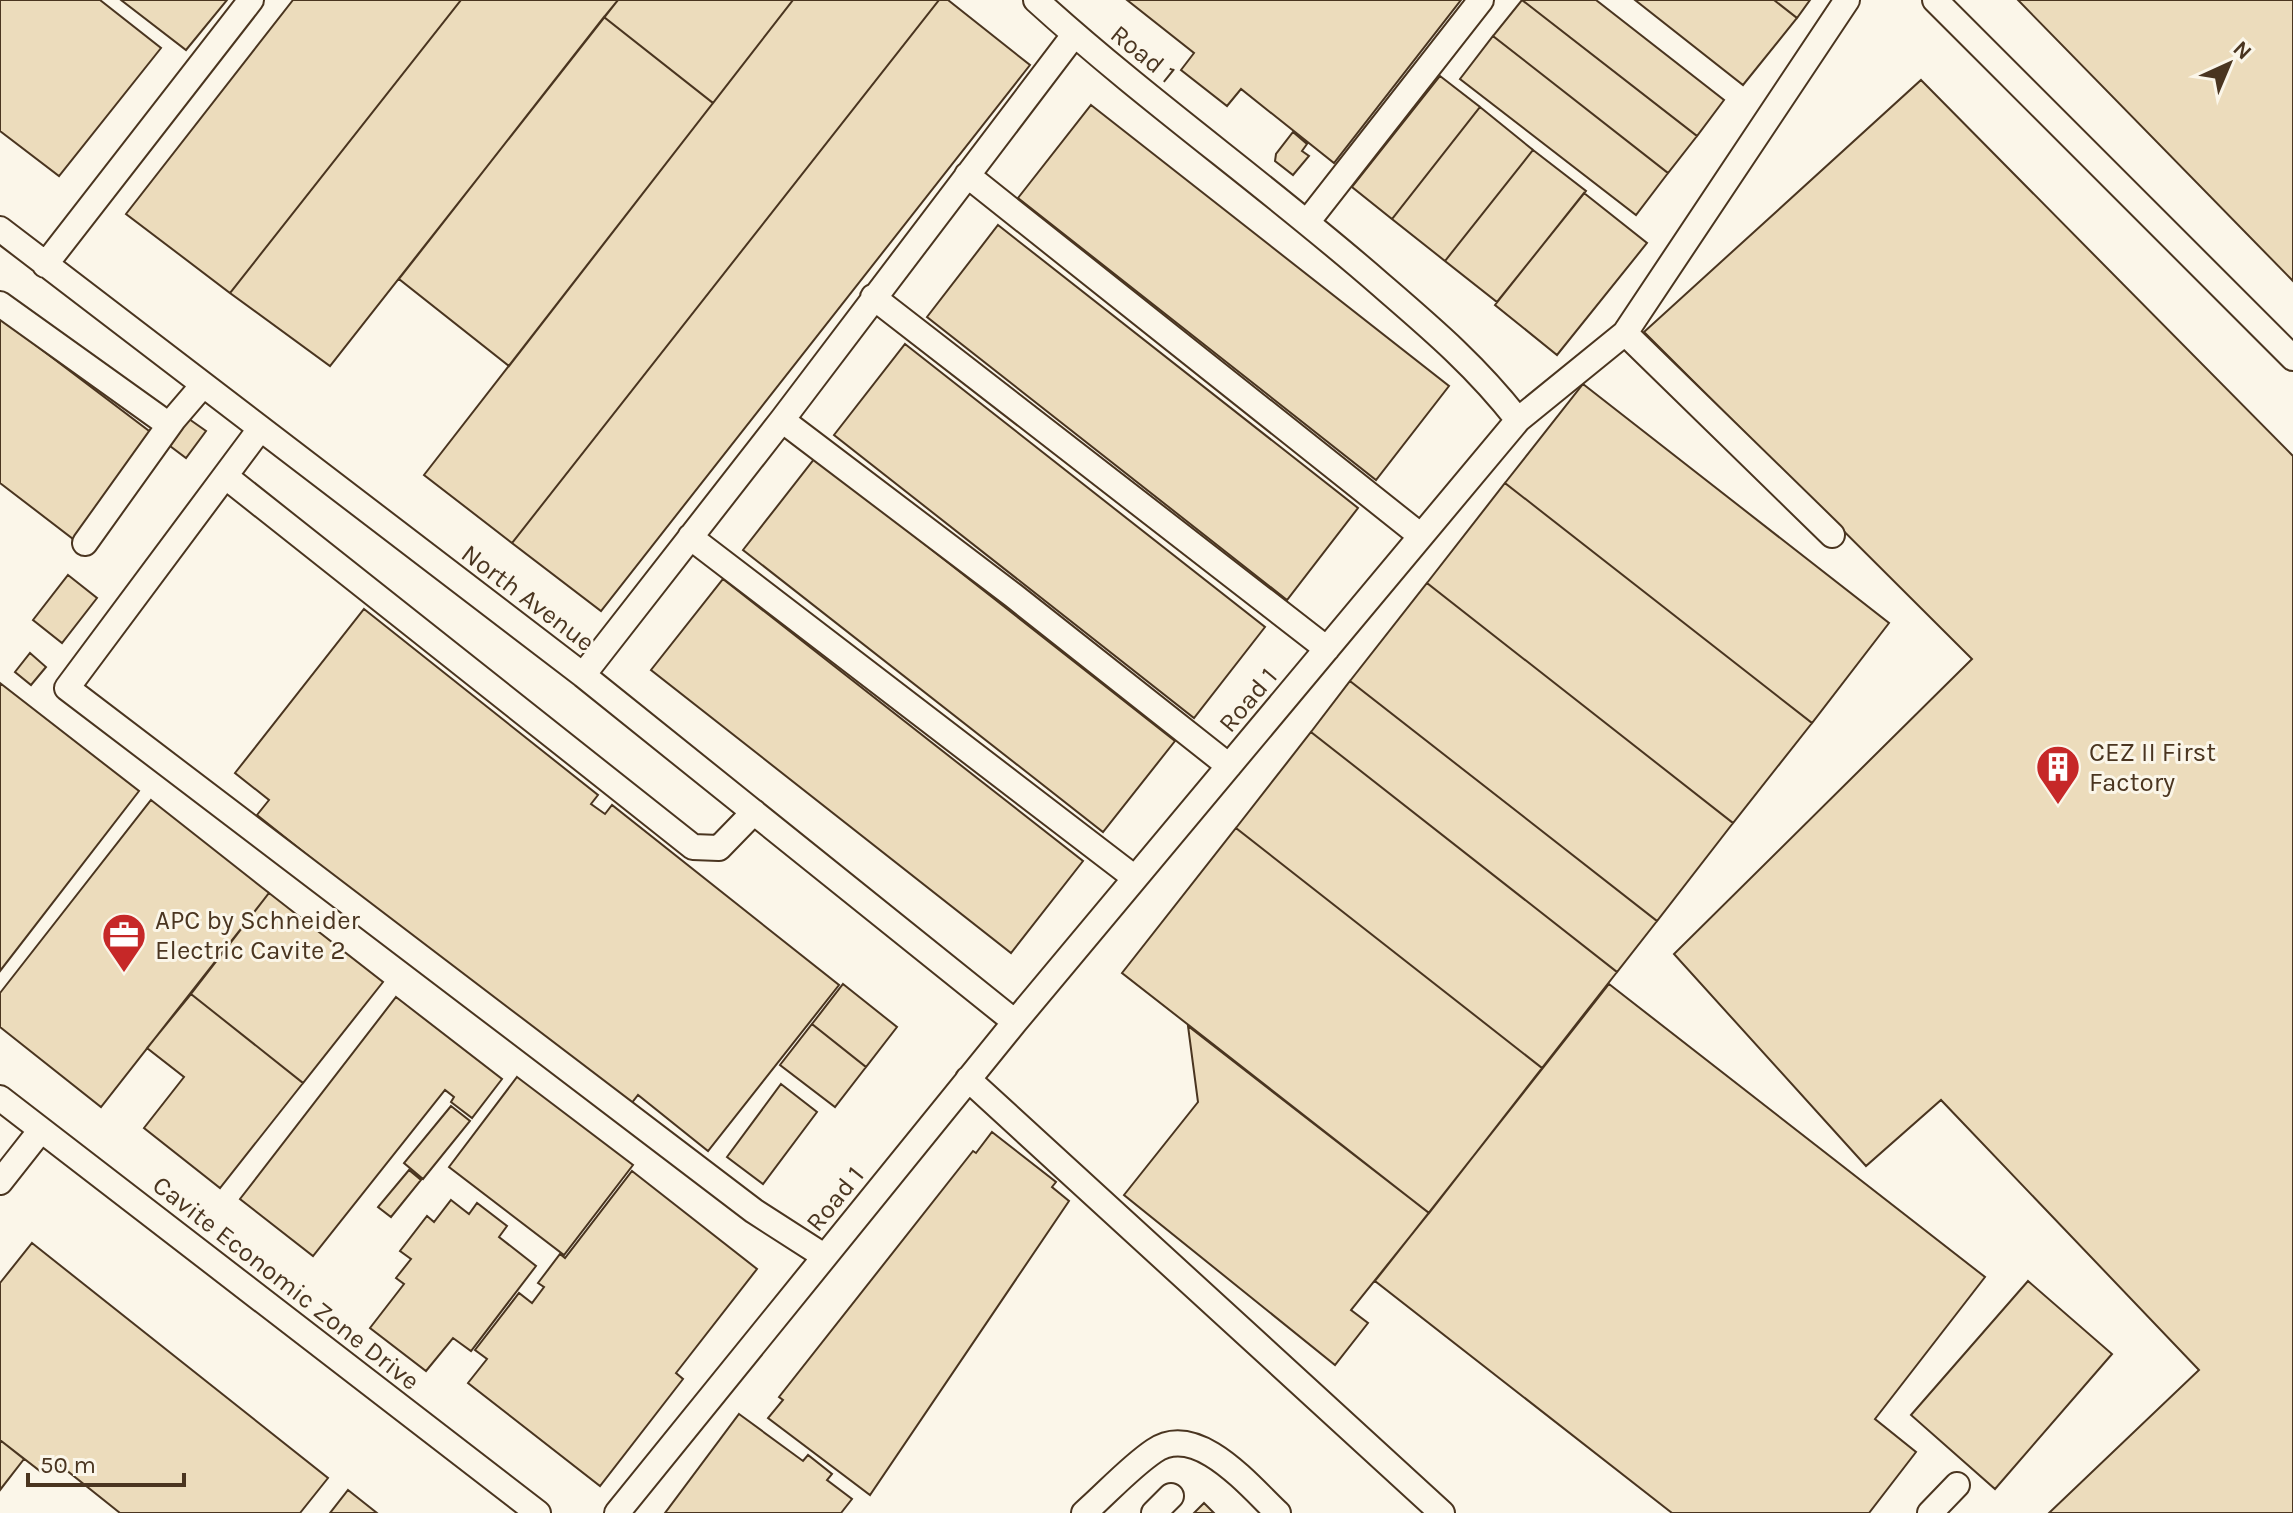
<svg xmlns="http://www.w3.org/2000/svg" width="2293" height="1513" font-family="Karla,sans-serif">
	<rect width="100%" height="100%" fill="#fbf6e9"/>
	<path fill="#ecdcbc" stroke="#4a3520" stroke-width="2" d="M0 0H100L161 48 59 176 0 131Z
		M121 0H227L186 50Z
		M293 0H461L230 293 126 214Z
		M461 0H618L330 366 230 293Z
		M618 0H793L713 103 604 17Z
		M793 0H939L512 543 424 475Z
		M939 0H948L1030 65 601 611 512 543Z
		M1127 0H1461L1334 163 1241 89 1227 106 1181 70 1194 53Z
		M1522 0 1697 136 1668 173 1493 36Z
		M1522 0H1596L1724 100 1697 136Z
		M1635 0H1774L1797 18 1743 85Z
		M1774 0H1810L1797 18Z
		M2018 0H2293V281Z
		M604 17 713 103 509 366 399 279Z
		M1493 36 1668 173 1636 215 1460 79Z
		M1440 76 1480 107 1392 219 1352 187Z
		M1921 80 2293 456V1513H2049L2199 1370 1941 1100 1866 1166 1674 954 1972 659 1644 332Z
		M1091 105 1449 386 1376 480 1018 198Z
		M1480 107 1533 150 1445 261 1392 219Z
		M1293 132 1307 144 1302 151 1309 156 1293 175 1275 161 1276 154Z
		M1533 150 1586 191 1497 302 1445 261Z
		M1584 193 1647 243 1557 355 1495 305Z
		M998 225 1358 508 1287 600 927 317Z
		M0 318 157 437 77 542 0 483Z
		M905 344 1265 627 1194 718 834 435Z
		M1583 384 1889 623 1812 723 1505 483Z
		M189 419 206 431 186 458 170 446Z
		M815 458 1175 741 1103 832 743 550Z
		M1505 483 1812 723 1733 823 1427 583Z
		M68 575 97 598 62 643 33 620Z
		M723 579 1083 861 1011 953 651 670Z
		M1427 583 1733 823 1657 921 1350 681Z
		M364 609 598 795 591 804 605 814 612 805 839 985 708 1151 638 1095 627 1109 257 815 269 800 235 773Z
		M30 653 46 667 31 685 15 672Z
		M1350 681 1657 921 1617 972 1311 732Z
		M0 683 139 791 0 971Z
		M1311 732 1617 972 1542 1068 1236 828Z
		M151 800 269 893 101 1107 0 1027V993Z
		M1236 828 1542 1068 1429 1213 1122 973Z
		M269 893 383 982 303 1083 191 994Z
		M843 984 897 1027 866 1067 812 1024Z
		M1609 984 1985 1277 1875 1419 1916 1452 1869 1513H1672L1375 1281Z
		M191 994 303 1083 220 1188 144 1128 184 1077 147 1048Z
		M396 997 502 1079 472 1118 451 1102 454 1097 445 1090 313 1256 240 1199Z
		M812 1024 866 1067 835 1107 780 1065Z
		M1188 1026 1429 1213 1351 1310 1368 1323 1335 1365 1124 1195 1198 1102Z
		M517 1077 633 1165 564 1255 449 1167Z
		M781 1084 817 1112 763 1184 727 1157Z
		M451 1106 470 1121 423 1179 404 1163Z
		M992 1132 1056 1182 1052 1187 1069 1201 870 1495 768 1418 783 1400 779 1397 973 1151 976 1153Z
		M409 1170 421 1180 391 1217 378 1207Z
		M632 1171 757 1269 676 1373 683 1379 600 1486 468 1383 487 1359 475 1350 519 1293 532 1303 544 1287 538 1283 560 1254 565 1258Z
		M451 1200 469 1214 477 1203 507 1226 499 1237 536 1266 471 1351 453 1338 426 1371 370 1328 404 1284 396 1278 411 1259 400 1251 427 1216 434 1222Z
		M32 1243 328 1478 300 1513H120L51 1458 40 1471 0 1440V1283Z
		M2028 1281 2112 1354 1995 1489 1911 1415Z
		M739 1414 803 1461 808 1455 832 1474 827 1480 852 1499 841 1513H665Z
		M0 1440 24 1459 0 1490Z
		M348 1490 377 1513H330Z
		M1204 1503 1214 1513H1194Z"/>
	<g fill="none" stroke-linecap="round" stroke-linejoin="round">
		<g stroke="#4a3520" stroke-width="28">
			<path id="minor" d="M1036 0C1146 100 1268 186 1380 284 1431 328 1476 366 1518 420
				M1935 0 2293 358
				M967 175 1421 536
				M1308 221 1481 0
				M0 229 583 675 1015 1022
				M45 265 251 0
				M873 297 1327 649
				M0 304 169 425
				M1625 333 1832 535
				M782 420 1014 596 1229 766
				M260 429 67 688 754 1211 824 1256
				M225 476 693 847 719 848 754 812
				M690 537 1135 878
				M85 543 173 420 203 385
				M583 675 782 420 1074 35
				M968 1079 1442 1513
				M0 1098 538 1513
				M0 1182 41 1130
				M617 1513 1015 1022 1518 420 1625 333 1847 0
				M1084 1513C1107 1493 1129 1468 1154 1451 1197 1421 1250 1487 1278 1513
				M1154 1513 1171 1496
				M1930 1513 1957 1485"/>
		</g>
		<use href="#minor" stroke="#fbf6e9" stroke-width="24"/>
	</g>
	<defs>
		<g id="building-pin" transform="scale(2.3)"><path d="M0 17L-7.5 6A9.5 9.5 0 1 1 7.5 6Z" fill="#c62828" stroke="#fbf6e9"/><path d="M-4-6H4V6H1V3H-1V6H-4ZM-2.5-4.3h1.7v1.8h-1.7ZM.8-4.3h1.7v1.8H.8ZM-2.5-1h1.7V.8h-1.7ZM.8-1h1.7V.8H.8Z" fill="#fff"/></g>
		<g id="office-pin" transform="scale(2.3)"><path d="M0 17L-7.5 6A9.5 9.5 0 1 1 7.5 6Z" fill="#c62828" stroke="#fbf6e9"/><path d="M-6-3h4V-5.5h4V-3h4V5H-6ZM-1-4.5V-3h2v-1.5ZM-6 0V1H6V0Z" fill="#fff"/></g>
	</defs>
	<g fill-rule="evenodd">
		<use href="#building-pin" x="2058" y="767"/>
		<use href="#office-pin" x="124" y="935"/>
	</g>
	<g text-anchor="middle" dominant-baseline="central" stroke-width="6" stroke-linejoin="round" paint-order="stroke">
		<g font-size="26" fill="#4a3520" stroke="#fbf6e9">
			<text transform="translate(1143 54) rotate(39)">Road 1</text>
			<text transform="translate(528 598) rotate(37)">North Avenue</text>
			<text transform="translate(1248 700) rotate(-50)">Road 1</text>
			<text transform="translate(835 1199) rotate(-51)">Road 1</text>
			<text transform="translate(286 1283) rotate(38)">Cavite Economic Zone Drive</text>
		</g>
		<g font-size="26" fill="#4a3520" stroke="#fbf6e9" text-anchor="start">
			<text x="2089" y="752">CEZ II First<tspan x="2089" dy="30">Factory</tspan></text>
			<text x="155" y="920">APC by Schneider<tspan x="155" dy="30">Electric Cavite 2</tspan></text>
		</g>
	</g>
	<g transform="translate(2229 64) rotate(44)" stroke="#fbf6e9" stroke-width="6" paint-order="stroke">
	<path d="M0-6L14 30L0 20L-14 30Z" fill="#4a3520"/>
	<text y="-12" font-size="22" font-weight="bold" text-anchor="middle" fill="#4a3520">N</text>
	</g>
	<path d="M28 1473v12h156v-12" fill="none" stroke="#4a3520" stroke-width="4"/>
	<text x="40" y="1473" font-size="24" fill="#4a3520" stroke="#fbf6e9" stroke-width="6" paint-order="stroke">50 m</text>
</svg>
